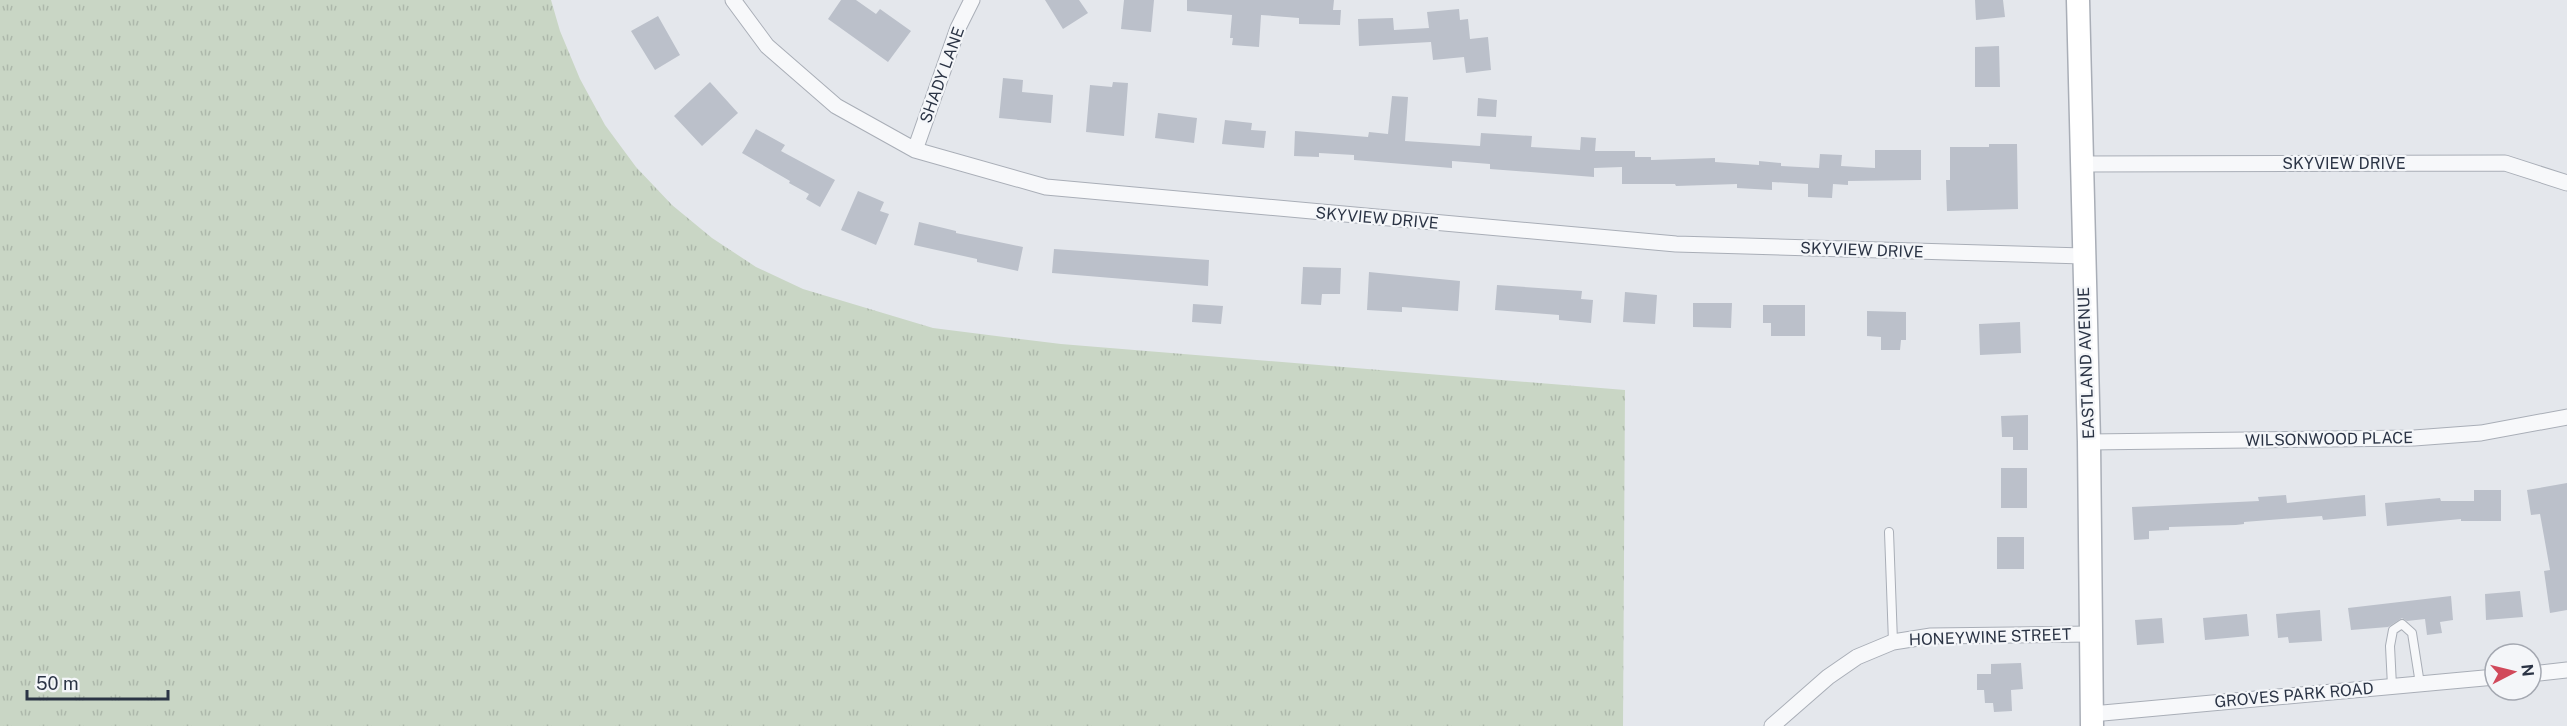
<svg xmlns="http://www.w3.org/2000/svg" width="2567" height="726" font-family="'Public Sans',sans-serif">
	<defs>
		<pattern id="grass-tufts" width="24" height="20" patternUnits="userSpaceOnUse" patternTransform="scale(1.5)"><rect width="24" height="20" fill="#c9d6c5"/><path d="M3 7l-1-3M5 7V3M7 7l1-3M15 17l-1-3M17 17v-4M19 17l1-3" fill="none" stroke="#adb8ab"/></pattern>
	</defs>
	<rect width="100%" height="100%" fill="#e4e7ec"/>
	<path fill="url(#grass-tufts)" d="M0 0H551L560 31 580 79 605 125 636 167 672 205 712 238 756 267 803 289 933 328 1061 344 1625 390 1623 726H0Z"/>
	<path fill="#bbc0ca" d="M841 0H856L876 14 880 9 911 31 888 62 828 19Z
		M1045 0H1079L1088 13 1063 29Z
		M1124 0H1154L1151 32 1121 29Z
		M1187 0H1334L1333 10H1341L1340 25 1299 24V18L1261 15 1259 47 1232 45 1233 38H1230L1232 15 1187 11Z
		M1975 0H2003L2005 17 1976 20Z
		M1459 9 1460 20 1468 19 1470 39 1488 37 1491 70 1466 73 1464 57 1433 60 1431 42 1359 46 1358 19 1393 18 1394 30 1429 28 1427 12Z
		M658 16 680 55 655 70 631 31Z
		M1999 46 2000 87H1975V47Z
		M1003 78 1023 80 1022 92 1053 95 1051 123 999 118Z
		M710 82 738 113 702 146 674 116Z
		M1113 82 1128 83 1124 136 1086 132 1090 85 1112 87Z
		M1392 96 1408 97 1405 141 1480 146 1481 133 1532 136 1531 147 1580 150 1581 137 1596 138 1595 151H1635V157H1651V160L1715 158V162L1759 165V161L1781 163V166L1819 168 1820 154 1842 155 1841 166 1875 168V150H1921V180L1848 181V185L1833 184 1832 198 1808 197V184L1772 182V190L1737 188V184L1676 186 1675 184H1622V167L1594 168V177L1490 169V164L1452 161V168L1354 160V155L1319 153V157L1294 156 1295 131 1368 137 1369 132 1388 134Z
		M1478 98 1497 100 1496 117 1477 116Z
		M1158 113 1197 118 1194 143 1155 138Z
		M1225 120 1252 123 1251 130 1266 131 1264 148 1222 144Z
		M756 129 785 145 781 151 835 180 820 207 806 199 809 194 789 183 790 181 742 153Z
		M1989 144H2017L2018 209 1947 211 1946 180H1950V147H1989Z
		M858 191 884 202 880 211 889 214 876 245 841 230Z
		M919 222 956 231V233L1023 247 1018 271 977 262V259L914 245Z
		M1054 249 1209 260 1208 286 1052 273Z
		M1303 267 1341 268 1340 294H1322L1321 305 1301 304Z
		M1369 272 1460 281 1458 311 1402 307V312L1367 310Z
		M1497 285 1582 291 1581 299 1593 300 1591 323 1559 320V315L1495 310Z
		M1625 292 1657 295 1655 324 1623 322Z
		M1693 303H1732L1731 328 1693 327Z
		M1193 304 1223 306 1221 324 1192 322Z
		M1763 305H1805V336H1771V323H1763Z
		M1867 311 1906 312V340H1901L1900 350H1881V337L1867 336Z
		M2020 322 2021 353 1980 355 1979 324Z
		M2028 415V450H2013V437H2002L2001 416Z
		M2001 468H2027V508H2001Z
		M2567 483V610L2550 613 2544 571 2550 570 2540 514 2531 515 2527 490Z
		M2474 490H2501V521H2461V519L2387 526 2385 503 2440 498 2441 501H2474Z
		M2286 495 2287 503 2365 495 2366 516 2323 520 2322 516 2244 522V524L2236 525 2169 527V530L2149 531V539L2134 540 2132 507 2259 501 2258 497Z
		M1997 537H2024V569H1997Z
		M2520 591 2523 617 2486 620 2485 594Z
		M2451 596 2453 620 2440 622 2442 633 2427 635 2425 619 2407 621 2402 618 2388 627 2351 630 2348 608Z
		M2320 610 2322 641 2289 643 2288 637 2278 638 2276 614Z
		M2247 614 2249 636 2205 640 2203 618Z
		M2162 618 2164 643 2137 645 2135 620Z
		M2021 663 2023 689 2011 690 2012 711 1994 712 1993 703H1985L1984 690H1977V674H1991V664Z"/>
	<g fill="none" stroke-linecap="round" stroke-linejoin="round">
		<g stroke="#a9aeb7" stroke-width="10">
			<path id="lane" d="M1889 532 1893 642
				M2392 686 2390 646 2393 630 2402 624 2412 633 2420 684"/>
		</g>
		<g stroke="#a9aeb7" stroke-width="17">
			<path id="street" d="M733 0 767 46 836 106 915 150 1046 187 1676 244 2083 256
				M915 150 958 28 972 0
				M2081 164 2505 163 2567 183
				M2089 442 2414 438 2481 433 2567 417
				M2531 674 2567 670
				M2092 714 2495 677
				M1772 726 1828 677 1857 657 1893 642 1931 636 2091 634"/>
		</g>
		<g stroke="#a9aeb7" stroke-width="25">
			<path id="secondary" d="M2078 0 2089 442 2092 726"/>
		</g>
		<use href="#lane" stroke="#f7f8fa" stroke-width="8"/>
		<use href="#street" stroke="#f7f8fa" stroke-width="15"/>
		<use href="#secondary" stroke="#fff" stroke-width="22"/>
	</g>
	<g text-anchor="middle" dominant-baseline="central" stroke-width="4.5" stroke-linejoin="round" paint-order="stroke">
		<g font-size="16" fill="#2b3445" stroke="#f4f6f9">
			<text transform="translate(942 75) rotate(-70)">SHADY LANE</text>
			<text x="2344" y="163">SKYVIEW DRIVE</text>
			<text transform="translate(1377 218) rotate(5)">SKYVIEW DRIVE</text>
			<text transform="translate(1862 250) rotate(2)">SKYVIEW DRIVE</text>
			<text transform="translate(2086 363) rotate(-92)">EASTLAND AVENUE</text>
			<text transform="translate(2329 439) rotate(-1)">WILSONWOOD PLACE</text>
			<text transform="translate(1990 637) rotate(-2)">HONEYWINE STREET</text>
			<text transform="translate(2294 695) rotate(-5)">GROVES PARK ROAD</text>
		</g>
	</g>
	<g transform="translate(2513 672) rotate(83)"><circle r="28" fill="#f4f6f9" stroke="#a4a8b1" stroke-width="1.5"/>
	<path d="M0-4.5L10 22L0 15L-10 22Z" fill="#d1495b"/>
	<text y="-9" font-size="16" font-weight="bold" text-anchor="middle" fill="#2b3445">N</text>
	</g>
	<path d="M27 690v9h141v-9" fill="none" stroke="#2b3445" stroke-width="3"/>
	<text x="36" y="690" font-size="18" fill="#2b3445" stroke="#f4f6f9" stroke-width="4.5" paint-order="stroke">50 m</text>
</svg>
